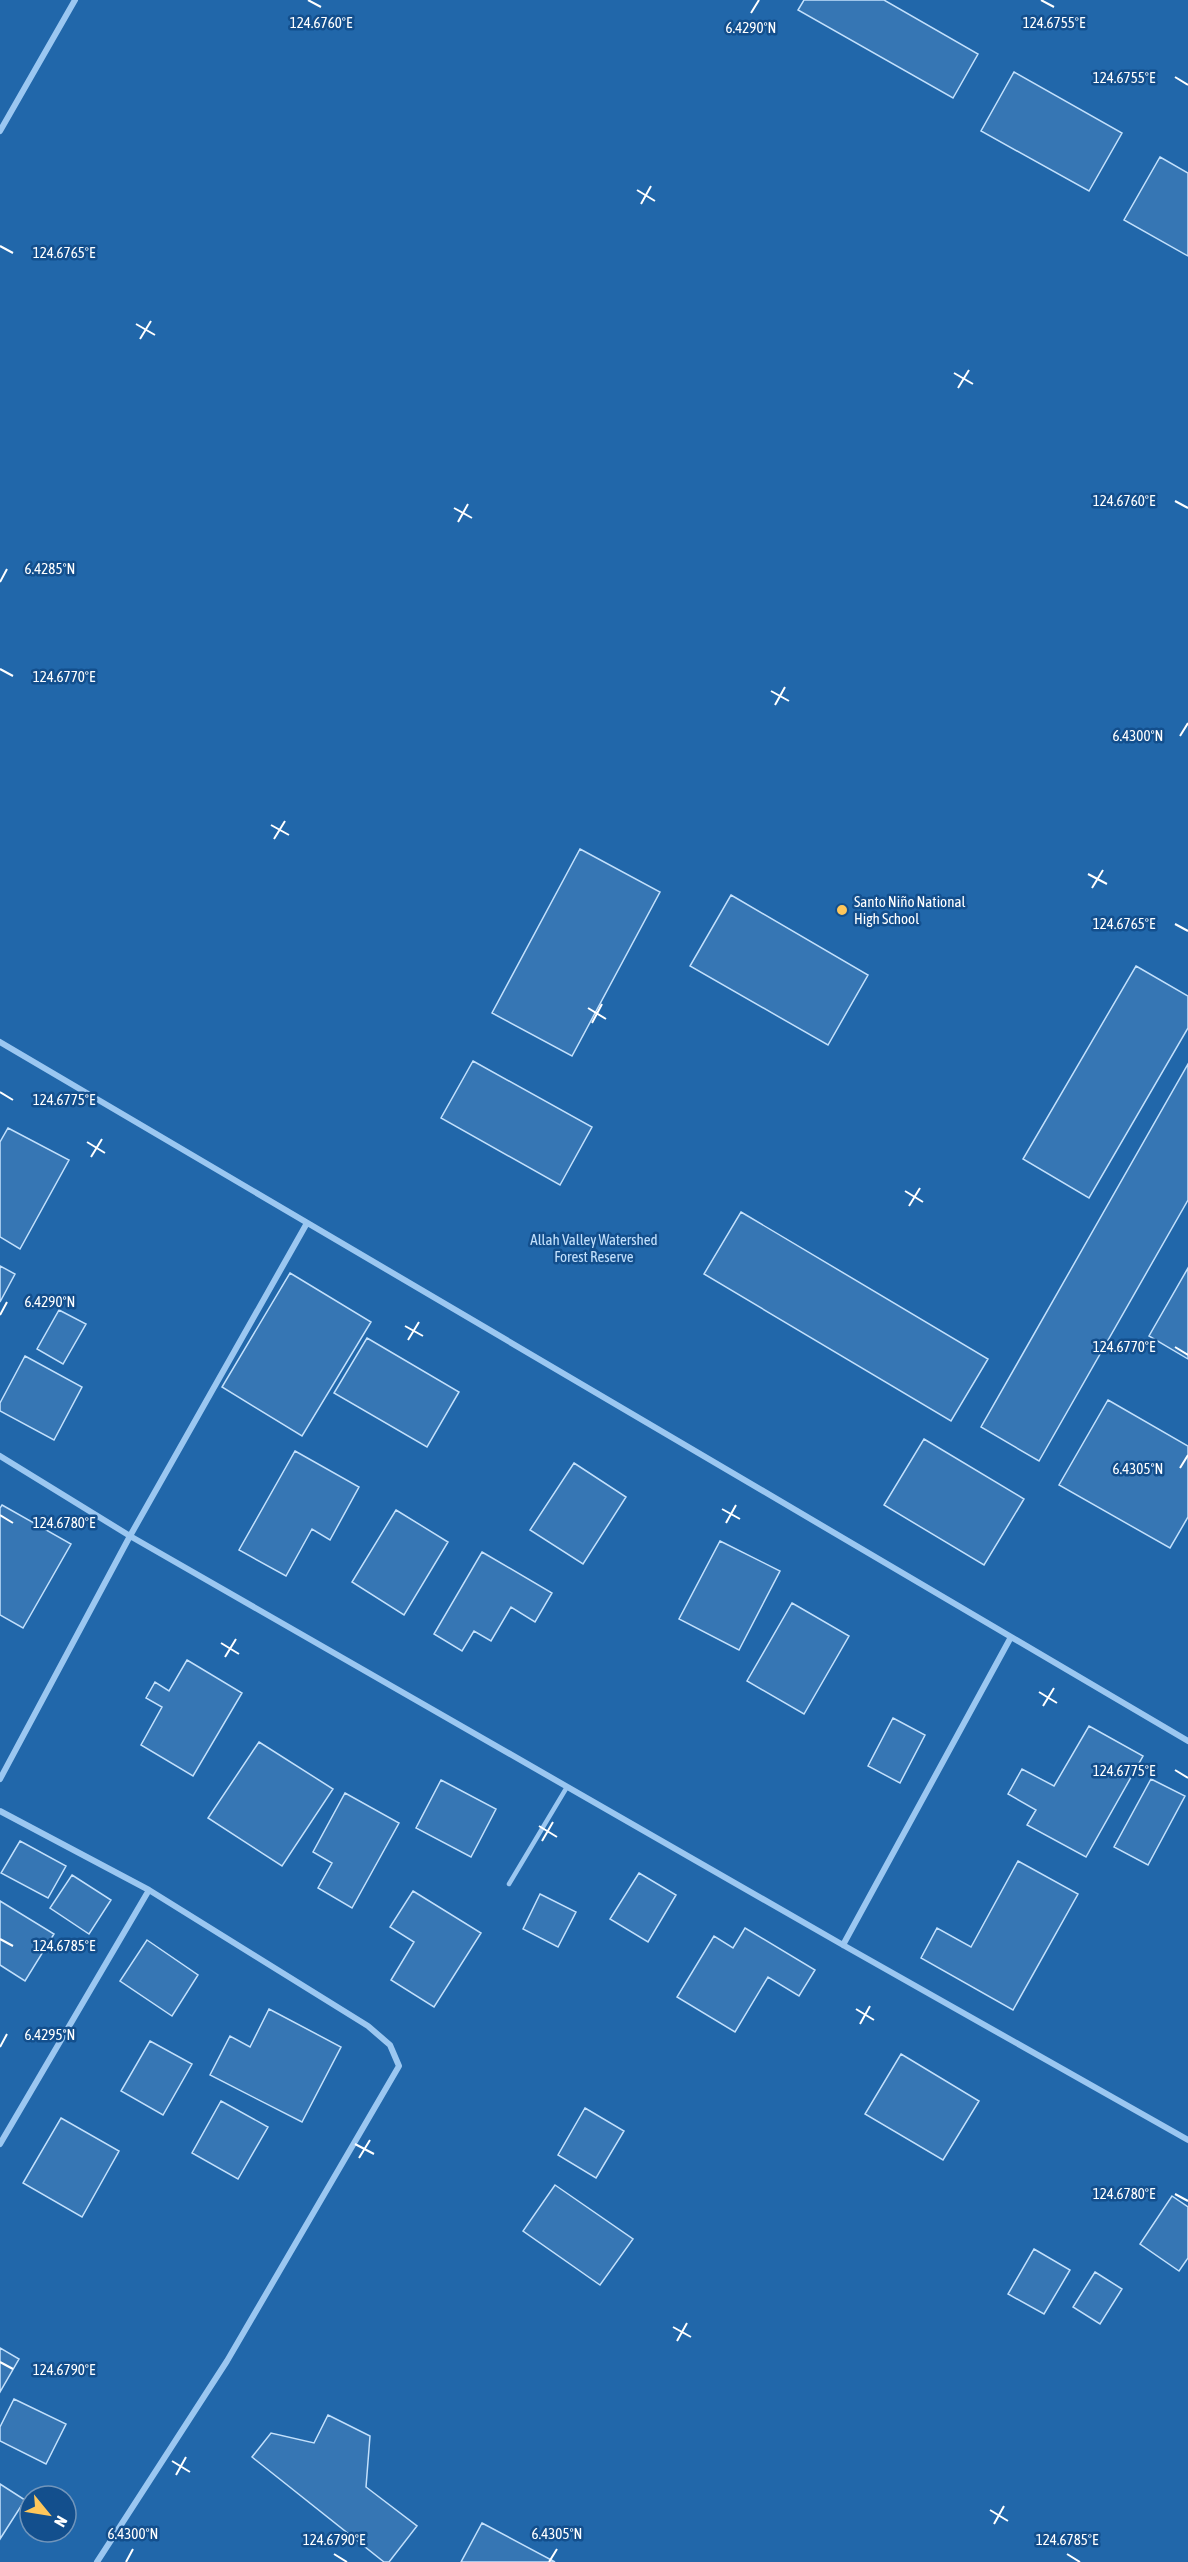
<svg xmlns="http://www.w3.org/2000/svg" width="1188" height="2562" font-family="'Asap Condensed',sans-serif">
	<rect width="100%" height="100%" fill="#134f8d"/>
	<path fill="#2167aa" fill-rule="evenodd" d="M0 0H1188V2562H0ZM30 2496H66V2532H30Z"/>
	<path fill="#3676b4" stroke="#c2e0fc" stroke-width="1.5" d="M804 0H884L978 54 953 98 798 10Z
		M1014 72 1122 133 1089 191 981 131Z
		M1160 157 1188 173V256L1124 220Z
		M580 849 660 892 572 1056 492 1013Z
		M731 895 868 975 828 1045 690 966Z
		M1136 966 1188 996V1028L1089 1198 1023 1159Z
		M473 1061 592 1127 560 1185 441 1118Z
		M1188 1064V1200L1039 1461 981 1427Z
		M8 1128 69 1160 20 1249 0 1237V1142Z
		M741 1212 988 1359 951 1421 704 1274Z
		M0 1266 15 1274 0 1302Z
		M1188 1268V1359L1149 1336Z
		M290 1273 371 1322 302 1436 222 1387Z
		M59 1310 86 1324 63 1364 37 1349Z
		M367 1338 459 1392 427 1447 334 1393Z
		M25 1356 82 1387 54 1440 0 1411V1403Z
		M1108 1400 1188 1446V1517L1170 1548 1059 1485Z
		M924 1439 1024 1499 984 1565 884 1505Z
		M295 1451 359 1487 330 1540 312 1529 286 1576 239 1550Z
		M574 1463 626 1497 583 1564 530 1530Z
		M2 1505 71 1544 23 1628 0 1615V1508Z
		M396 1510 448 1542 404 1615 352 1582Z
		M720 1541 780 1571 739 1650 679 1619Z
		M482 1552 552 1593 535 1622 511 1607 491 1641 474 1631 462 1651 434 1634Z
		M792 1603 849 1636 804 1714 747 1681Z
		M187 1660 242 1693 193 1776 141 1745 162 1707 146 1698 155 1682 169 1691Z
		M893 1718 925 1735 900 1783 868 1766Z
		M1089 1726 1143 1756 1086 1857 1027 1825 1036 1810 1008 1794 1022 1769 1054 1786Z
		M259 1742 333 1789 282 1866 208 1818Z
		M1151 1779 1185 1796 1148 1865 1114 1847Z
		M441 1780 496 1809 471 1857 416 1828Z
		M345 1793 399 1823 352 1908 318 1888 332 1863 313 1852Z
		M20 1841 66 1866 48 1898 1 1873Z
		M1018 1861 1078 1894 1013 2010 921 1958 937 1928 971 1947Z
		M639 1873 676 1895 648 1942 610 1919Z
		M72 1875 111 1900 89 1934 50 1908Z
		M413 1891 481 1933 434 2007 391 1980 414 1942 390 1927Z
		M540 1894 576 1912 558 1947 523 1929Z
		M0 1901 54 1934 25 1981 0 1965Z
		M745 1928 815 1970 799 1996 768 1977 735 2032 677 1997 714 1936 733 1948Z
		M147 1940 198 1975 172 2016 120 1981Z
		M269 2009 341 2047 302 2122 210 2075 230 2036 250 2047Z
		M150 2041 192 2064 163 2115 121 2091Z
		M901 2054 979 2101 943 2160 865 2114Z
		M221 2101 268 2127 238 2179 192 2153Z
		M585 2108 624 2131 596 2178 558 2155Z
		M61 2118 119 2151 82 2217 23 2183Z
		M555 2185 633 2239 600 2285 523 2231Z
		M1172 2196 1188 2207V2258L1179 2271 1140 2244Z
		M1034 2249 1070 2270 1044 2314 1008 2294Z
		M1095 2272 1122 2289 1100 2324 1073 2307Z
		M0 2348 19 2359 0 2392Z
		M14 2399 66 2424 46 2464 0 2441V2427Z
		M328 2415 370 2436 366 2487 417 2526 389 2562H384L252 2457 271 2433 314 2443Z
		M0 2484 25 2500 0 2539Z
		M482 2523 555 2562H461Z"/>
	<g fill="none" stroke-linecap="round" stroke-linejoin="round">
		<path stroke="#9bc7f1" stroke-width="4.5" d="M509 1884 567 1787"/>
		<path stroke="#9bc7f1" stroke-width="6" d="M0 131 75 0
			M0 1042 1188 1741
			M0 1456 130 1536 843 1945 1188 2140
			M0 1779 130 1536 307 1223
			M0 1811 149 1890 368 2026 390 2045 399 2066 227 2361 97 2562
			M843 1945 1011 1637
			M0 2144 149 1890"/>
	</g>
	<path fill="none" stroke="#fff" stroke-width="2" d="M308 0 321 7M1041 0 1054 7M751 13 759 0M1175 77 1188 85M637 190 655 201M641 204 651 186M0 246 13 253M136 324 155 335M140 339 151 321M954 373 973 384M958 388 969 370M1175 501 1188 508M454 508 472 518M458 522 468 504M0 582 7 569M0 669 13 676M771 691 789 701M775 705 785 687M1180 736 1188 723M271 825 289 835M274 839 285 821M1088 874 1107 884M1092 888 1103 870M1175 924 1188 931M588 1008 606 1019M592 1023 602 1004M0 1092 13 1100M87 1142 105 1153M91 1157 102 1139M905 1191 923 1202M909 1206 920 1188M0 1315 7 1302M405 1326 423 1336M408 1340 419 1322M1175 1347 1188 1355M1180 1468 1188 1455M722 1509 740 1519M0 1515 13 1523M726 1523 736 1505M221 1643 239 1654M225 1657 236 1639M1039 1692 1057 1703M1043 1706 1054 1688M1175 1770 1188 1778M539 1826 557 1837M542 1841 553 1822M0 1939 13 1946M856 2009 874 2020M860 2024 870 2006M0 2047 7 2034M355 2144 374 2154M359 2158 370 2140M1175 2194 1188 2201M673 2327 691 2337M677 2341 687 2323M0 2362 13 2369M172 2461 190 2472M176 2475 186 2457M990 2510 1008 2521M994 2524 1004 2506M334 2554 347 2562M1067 2554 1080 2562M126 2562 133 2549M549 2562 557 2549"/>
	<circle fill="#ffc75b" stroke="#134f8d" stroke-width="2" cx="842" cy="910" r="6"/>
	<g text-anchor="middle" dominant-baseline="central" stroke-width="5" stroke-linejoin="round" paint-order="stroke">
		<g font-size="15" fill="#fff" stroke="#134f8d" text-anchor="start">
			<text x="854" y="901">Santo Niño National<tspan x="854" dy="17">High School</tspan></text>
		</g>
		<g font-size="15" fill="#c2e0fc" stroke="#134f8d">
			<text x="594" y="1239">Allah Valley Watershed<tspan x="594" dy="17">Forest Reserve</tspan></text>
		</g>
	</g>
	<g font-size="15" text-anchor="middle" fill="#fff" stroke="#134f8d" stroke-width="5" stroke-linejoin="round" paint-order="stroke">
		<text x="1054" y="28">124.6755°E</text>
		<text x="321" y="28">124.6760°E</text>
		<text x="751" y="33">6.4290°N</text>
		<text x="1124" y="83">124.6755°E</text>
		<text x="64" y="258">124.6765°E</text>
		<text x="1124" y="506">124.6760°E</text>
		<text x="50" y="574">6.4285°N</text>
		<text x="64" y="682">124.6770°E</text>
		<text x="1138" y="741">6.4300°N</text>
		<text x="1124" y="929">124.6765°E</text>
		<text x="64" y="1105">124.6775°E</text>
		<text x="50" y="1307">6.4290°N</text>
		<text x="1124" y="1352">124.6770°E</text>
		<text x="1138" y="1474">6.4305°N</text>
		<text x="64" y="1528">124.6780°E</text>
		<text x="1124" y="1776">124.6775°E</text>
		<text x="64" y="1951">124.6785°E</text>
		<text x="50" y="2040">6.4295°N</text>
		<text x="1124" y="2199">124.6780°E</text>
		<text x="64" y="2375">124.6790°E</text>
		<text x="133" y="2539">6.4300°N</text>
		<text x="557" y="2539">6.4305°N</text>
		<text x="334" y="2545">124.6790°E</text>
		<text x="1067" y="2545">124.6785°E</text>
	</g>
	<g transform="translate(48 2514) rotate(120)"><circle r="28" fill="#134f8d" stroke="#7195bb" stroke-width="1.5"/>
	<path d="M0-4.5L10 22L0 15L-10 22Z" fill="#ffc75b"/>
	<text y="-9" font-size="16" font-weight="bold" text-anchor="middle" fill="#ffffff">N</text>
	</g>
</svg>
